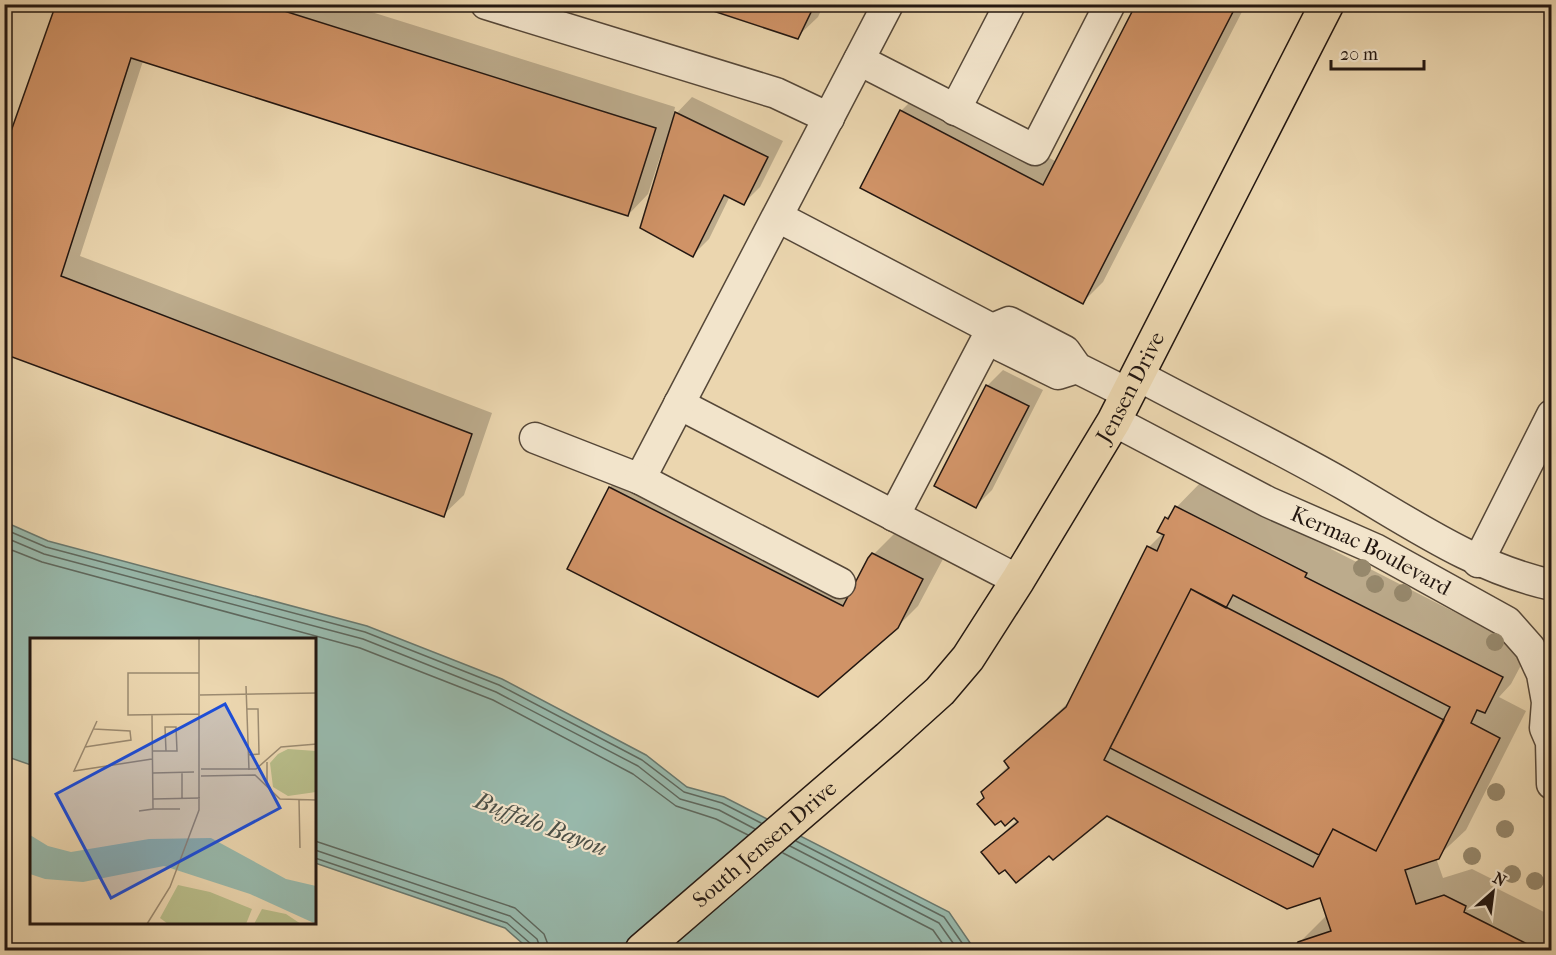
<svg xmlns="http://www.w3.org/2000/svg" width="1556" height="955" font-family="'IM FELL French Canon',serif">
	<rect width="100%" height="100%" fill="#ebd6af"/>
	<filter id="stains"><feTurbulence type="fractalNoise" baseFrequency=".00333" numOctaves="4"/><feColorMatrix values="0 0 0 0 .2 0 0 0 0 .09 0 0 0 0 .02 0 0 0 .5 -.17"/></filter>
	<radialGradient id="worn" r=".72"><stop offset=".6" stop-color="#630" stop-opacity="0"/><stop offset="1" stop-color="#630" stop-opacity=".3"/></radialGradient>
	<path fill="#98b9ac" stroke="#69786e" stroke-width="1.5" d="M5 522 48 541 367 626 502 679 646 755 687 787 724 797 949 912 975 950H530L505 928 315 863V640H32L31 765 5 756Z"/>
	<path fill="#0003" d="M57 4H346L675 107 673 117 692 97 783 141 760 187 744 203 730 196 709 239 693 255 664 155 661 154 648 194 628 215 143 61 80 256 492 413 464 495 443 515 4 353Z
		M697 4H824L818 17 797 37Z
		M1138 4H1246L1103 282 1083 302 901 111 921 91 1057 162Z
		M1003 370 1043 390 992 490 976 506 987 386Z
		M631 467 856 583 869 559 894 534 943 559 918 606 897 627 569 568 610 487Z
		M1203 480 1333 545 1331 549 1529 650 1511 684 1499 697 1526 711 1466 830 1436 858 1443 878 1472 869 1492 879 1490 885 1552 916V950H1295L1299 943 1327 915 1321 896 1107 814 1049 853 1005 867 983 852 1017 820 985 798 983 792 1009 765 1006 761 1070 701 1149 547 1163 533 1166 518Z"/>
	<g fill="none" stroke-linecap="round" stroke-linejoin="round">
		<path stroke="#5e685e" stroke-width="1.5" d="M4 529 46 547 365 632 499 685 642 760 684 792 722 803 761 823
			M4 537 44 554 363 639 496 692 638 766 680 799 719 810 755 829
			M4 547 42 562 360 648 493 700 633 774 676 806 716 819 748 835
			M315 841 515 908 544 934 550 950
			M796 841 944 917 967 950
			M790 846 939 923 958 950
			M315 850 510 916 537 939 541 950
			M783 853 933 930 947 950
			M315 858 507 923 531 944 533 950"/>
	</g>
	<path fill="#d09367" stroke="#231711" stroke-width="1.5" fill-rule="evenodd" d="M56 4H262L656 128 628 216 131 58 61 276 472 434 444 517 4 354V151Z
		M692 4H815L798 39Z
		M1136 4H1237L1083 304 860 188 900 110 1043 185Z
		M675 112 768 157 744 205 724 195 693 257 640 228Z
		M986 385 1029 406 976 508 934 486Z
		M609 487 843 606 868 558 872 553 923 579 898 628 818 697 567 569Z
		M1175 506 1307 573 1305 577 1503 677 1485 713 1477 710 1471 723 1500 738 1439 859 1405 870 1416 904 1444 895 1466 906 1464 912 1539 950H1293L1298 942 1331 931 1320 898 1287 909 1107 816 1053 860 1049 856 1016 883 1005 870 999 874 981 852 1018 822 1014 818 1005 826 1001 821 995 825 977 804 984 798 981 792 1009 768 1004 761 1066 707 1147 546 1157 551 1164 535 1157 532 1165 517 1168 519ZM1191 589 1226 608 1233 595 1450 707 1376 851 1333 829 1313 867 1104 760Z
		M1191 589 1444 720 1376 851 1333 829 1319 855 1110 748Z"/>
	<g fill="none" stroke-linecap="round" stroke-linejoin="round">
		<g stroke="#554738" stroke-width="33">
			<g id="minor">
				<path d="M486 4 776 93 829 118"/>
				<path d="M859 60 1035 150 1110 4"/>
				<path d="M955 110 1010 4"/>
				<path d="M778 217 992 329 1001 346 1058 374 1077 368"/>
				<path d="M1137 375C1206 412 1276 446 1343 484 1411 523 1474 568 1552 585"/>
				<path d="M679 404 1018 580"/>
				<path id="s1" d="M1114 421 1268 502 1375 549 1507 622 1530 648 1542 674 1547 702 1545 728 1551 742 1552 784"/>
				<path d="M535 438 640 479 888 4"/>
				<path d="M640 479 840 583"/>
				<path d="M894 516 992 329 1009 322 1065 351 1077 368 1127 393"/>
				<path d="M1478 562 1552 415"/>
			</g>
		</g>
		<g stroke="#231711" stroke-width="36">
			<g id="major">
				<path id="s2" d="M642 950 888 738 940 691 968 658 1018 580 1114 421 1327 4"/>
			</g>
		</g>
		<use href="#minor" stroke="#f2e4cb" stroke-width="30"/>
		<use href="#major" stroke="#ebd6af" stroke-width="33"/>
	</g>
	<g fill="#96886c">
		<circle cx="1362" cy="568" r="9"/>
		<circle cx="1375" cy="584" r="9"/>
		<circle cx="1403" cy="593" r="9"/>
		<circle cx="1495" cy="642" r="9"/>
		<circle cx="1496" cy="792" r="9"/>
		<circle cx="1505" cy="829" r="9"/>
		<circle cx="1472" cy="856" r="9"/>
		<circle cx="1512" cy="874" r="9"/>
		<circle cx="1535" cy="881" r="9"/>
	</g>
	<g text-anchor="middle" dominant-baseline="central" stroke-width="4.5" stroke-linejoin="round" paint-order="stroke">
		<g font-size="22" fill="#231711" stroke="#f2e4cb">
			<text stroke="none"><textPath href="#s2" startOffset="754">Jensen Drive</textPath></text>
			<text stroke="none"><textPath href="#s1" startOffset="288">Kermac Boulevard</textPath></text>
			<text stroke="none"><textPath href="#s2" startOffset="162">South Jensen Drive</textPath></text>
		</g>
		<g font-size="24" font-style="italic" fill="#4c5047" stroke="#f2e4cb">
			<text transform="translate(541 824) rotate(21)">Buffalo Bayou</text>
		</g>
	</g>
	<g transform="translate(30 638)">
		<rect width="286" height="286" fill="#ebd6af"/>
		<path d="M258 111 286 113V154L258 158 243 149 240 125 248 116ZM148 247 180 254 222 271 216 286H138L130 280ZM232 271 256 276 271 286H224Z" fill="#b8bd8a"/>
		<path d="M0 197 18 208 41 214 119 201 181 200 256 241 286 248V286L220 256 134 228 53 244 15 241 0 236Z" fill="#98b9ac"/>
		<path fill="none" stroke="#9b8a70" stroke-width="1.5" d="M216 48 219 132M170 57 287 55M217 71H228L229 116 218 117M169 76 98 77V35H169M67 83 44 133 122 121M55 109 101 102 100 93 64 91M122 113H147L146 89H135L136 113M171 131H226L251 109 287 106M123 135 164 134M152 135V161M171 138 225 137 250 161 287 162M237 146V124M123 161 170 160M269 162 270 210M123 171H150M109 173 123 171 122 77M117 286 140 249 169 172V1"/>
		<path fill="#1d4ed8" fill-opacity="0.15" stroke="#1d4ed8" stroke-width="3" d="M195 66 250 170 81 260 26 156Z"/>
		<rect width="286" height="286" fill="none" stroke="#231711" stroke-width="3"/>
	</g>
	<rect width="1556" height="955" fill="none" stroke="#ebd6af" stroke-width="24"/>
	<rect x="6" y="6" width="1544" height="943" fill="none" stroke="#231711" stroke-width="3"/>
	<rect x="12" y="12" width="1532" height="931" fill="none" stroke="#231711" stroke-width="1.5"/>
	<g transform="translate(1493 892) rotate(28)" stroke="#f2e4cb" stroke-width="4.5" paint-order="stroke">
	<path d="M0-4.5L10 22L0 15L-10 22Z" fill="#231711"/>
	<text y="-9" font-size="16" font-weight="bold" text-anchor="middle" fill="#231711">N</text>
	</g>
	<path d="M1331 60v9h93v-9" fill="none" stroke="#231711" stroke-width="3"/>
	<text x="1340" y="60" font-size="18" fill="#231711" stroke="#f2e4cb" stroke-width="4.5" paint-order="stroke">20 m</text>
	<rect width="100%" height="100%" filter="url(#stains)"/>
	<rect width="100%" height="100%" fill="url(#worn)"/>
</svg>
